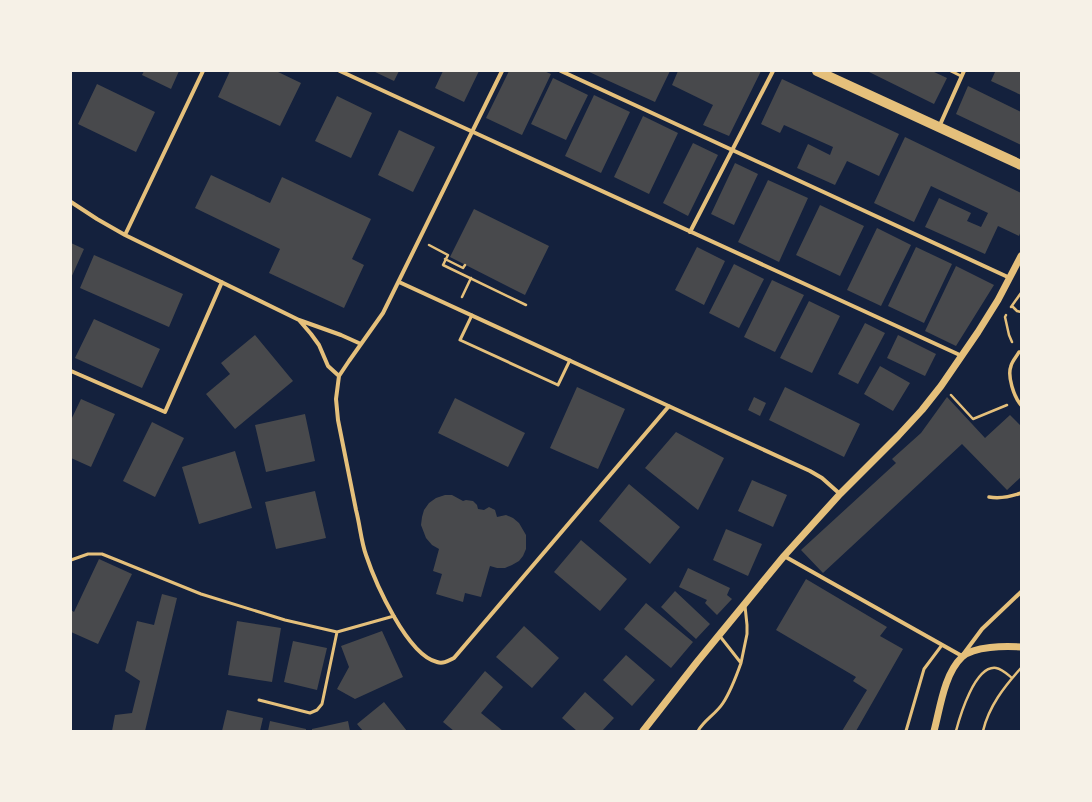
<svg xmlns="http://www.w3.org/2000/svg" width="1092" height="802" font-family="'Work Sans',sans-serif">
	<rect width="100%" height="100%" fill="#14213d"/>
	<path fill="#48494c" d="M144 71H179L171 89 142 75Z
		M230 71H276L301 83 280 126 218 97Z
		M373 71H399L394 81Z
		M443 71H479L464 102 435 88Z
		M509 71H544L551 74 522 135 486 118Z
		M587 71H670L655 102Z
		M678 71H761L729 136 703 125 713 105 672 85Z
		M867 71H932L947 78 934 104Z
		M993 71H1021V95L991 81 995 72Z
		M553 78 588 95 566 140 531 124Z
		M782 79 899 134 879 176 847 161 835 185 797 168 808 144 830 155 833 147 784 125 780 133 761 124Z
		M97 84 155 112 136 152 78 124Z
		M968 86 1021 112V145L956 114Z
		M594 95 630 112 601 173 565 156Z
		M337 96 372 113 351 158 315 141Z
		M643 116 678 133 649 194 614 177Z
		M399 130 435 147 413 192 378 175Z
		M905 137 1021 193V231L1019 236 998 226 985 254 925 227 939 198 971 213 967 221 981 227 988 213 931 186 914 222 874 203Z
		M693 143 718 155 688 216 663 203Z
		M735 163 758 174 734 225 711 214Z
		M211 175 270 203 282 177 371 219 352 259 364 265 344 308 269 273 280 249 195 208Z
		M768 180 808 198 779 262 738 242Z
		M820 205 864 226 840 276 796 255Z
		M474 209 549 246 525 295 450 257Z
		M877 228 911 245 881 306 847 290Z
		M71 243 84 249 71 278Z
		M697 247 725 261 704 305 675 290Z
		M916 247 952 264 924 323 888 306Z
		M94 255 183 294 169 327 80 288Z
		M734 264 764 279 739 328 709 313Z
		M956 266 994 285 956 346 925 331Z
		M772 280 804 295 775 352 744 337Z
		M809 301 840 316 812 373 780 358Z
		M94 319 160 349 142 388 75 358Z
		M865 323 885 333 858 384 838 374Z
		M255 335 293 381 235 429 206 394 230 374 221 363Z
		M898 335 936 354 925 376 887 358Z
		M880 366 910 383 893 411 864 394Z
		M577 387 625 409 598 469 550 448Z
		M785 387 860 424 844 457 769 420Z
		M754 397 766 403 760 416 748 410Z
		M947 397 985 438 1010 415 1021 426V477L1007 490 962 444 823 573 801 550 896 463 892 459 921 433Z
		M455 398 525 433 508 467 438 433Z
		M81 399 115 414 91 467 71 458V420Z
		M305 414 315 461 266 472 255 425Z
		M152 422 184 438 155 497 123 481Z
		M676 432 724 458 698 510 645 468Z
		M235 451 252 508 199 524 182 467Z
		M752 480 787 495 773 527 738 511Z
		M629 484 680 527 650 564 599 521Z
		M315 491 326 538 276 549 265 502Z
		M445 495H452L463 501 466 500 473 501 477 505 478 509 484 510 489 507 495 510 497 517 506 515 513 518 519 523 526 535V549L523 556 519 561 512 565 505 568H497L490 566 481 597 465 593 463 602 436 594 442 574 433 571 439 549 432 545 426 538 421 525 422 517 424 510 429 503 436 498Z
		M726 529 762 544 748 576 713 560Z
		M581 540 627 579 600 611 554 572Z
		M99 559 132 574 98 644 71 632V610L74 612Z
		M688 568 730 588 727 595 732 599 717 615 705 603 707 600 679 587Z
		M806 579 887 627 880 636 903 649 856 731H842L867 690 853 681 856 677 776 630Z
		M675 591 710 624 696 639 661 607Z
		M162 594 177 598 145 731H112L115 715 132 713 140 681 125 671 137 621 154 625Z
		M646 603 693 642 671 668 624 629Z
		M237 621 281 628 272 682 228 675Z
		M524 626 559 658 532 688 496 657Z
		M382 631 403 677 355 699 337 689 349 667 341 646Z
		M293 641 327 648 317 690 284 682Z
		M626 655 655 680 632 706 603 680Z
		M485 671 503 687 481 713 503 731H454L443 722Z
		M585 692 614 718 602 731H577L562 718Z
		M384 702 407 731H363L357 724Z
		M227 710 263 718 260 731H222Z
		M270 721 306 729V731H268Z
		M348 721 350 731H312V729Z"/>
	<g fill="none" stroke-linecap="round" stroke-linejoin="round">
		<path stroke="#e5c07b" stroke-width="2.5" d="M429 245 448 255 443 265 526 305
			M445 259 463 268 465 265
			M462 297 471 278
			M1012 306 1017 311 1021 312
			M1011 307 1021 293
			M1006 315 1005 317 1009 335 1012 342
			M951 395 973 419 1007 405
			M956 731C960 716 975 665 996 668 1002 669 1007 674 1012 678
			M983 731C989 706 1004 687 1021 668"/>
		<path stroke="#e5c07b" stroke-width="3" d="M951 71 961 76
			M472 315 460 340 558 385 570 360
			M71 560 88 554H102L201 594 285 620 337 632
			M719 635 741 663 747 634V625L745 606
			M259 700 310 713 317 710 322 704 337 632 394 616
			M698 731C704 720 716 714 723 703 731 691 736 677 741 663
			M906 731 924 669 942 645"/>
		<path stroke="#e5c07b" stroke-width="3.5" d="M1021 352H1019C1017 356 1012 361 1011 366 1007 376 1014 397 1021 405
			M989 497C1001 499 1010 497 1021 493"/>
		<path stroke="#e5c07b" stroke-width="4" d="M340 71 962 356
			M502 71 383 313 349 361 339 376 336 399 338 420C344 450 350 480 356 510 360 525 361 541 366 555 375 582 407 655 437 662 443 664 448 661 454 658L669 406
			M561 71 1010 278
			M939 127 964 71
			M71 202 97 219 125 235 299 320 311 334 319 345 328 366 339 376
			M690 232 773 71
			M125 235 203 71
			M399 282 810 471 822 478 840 494
			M299 320 341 335 361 344
			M71 371 165 412 222 282
			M784 556 962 656 982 629 1021 592"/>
		<path stroke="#e5c07b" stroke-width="7" d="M643 731 697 662 784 556 840 494 898 436 922 410 941 386 978 332 998 300 1021 256
			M934 731C940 709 944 674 962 657 974 646 1005 646 1021 647"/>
		<path stroke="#e5c07b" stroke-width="10" d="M817 71 1021 165"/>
	</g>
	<rect width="1092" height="802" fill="none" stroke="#f6f1e7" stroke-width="144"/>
</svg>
